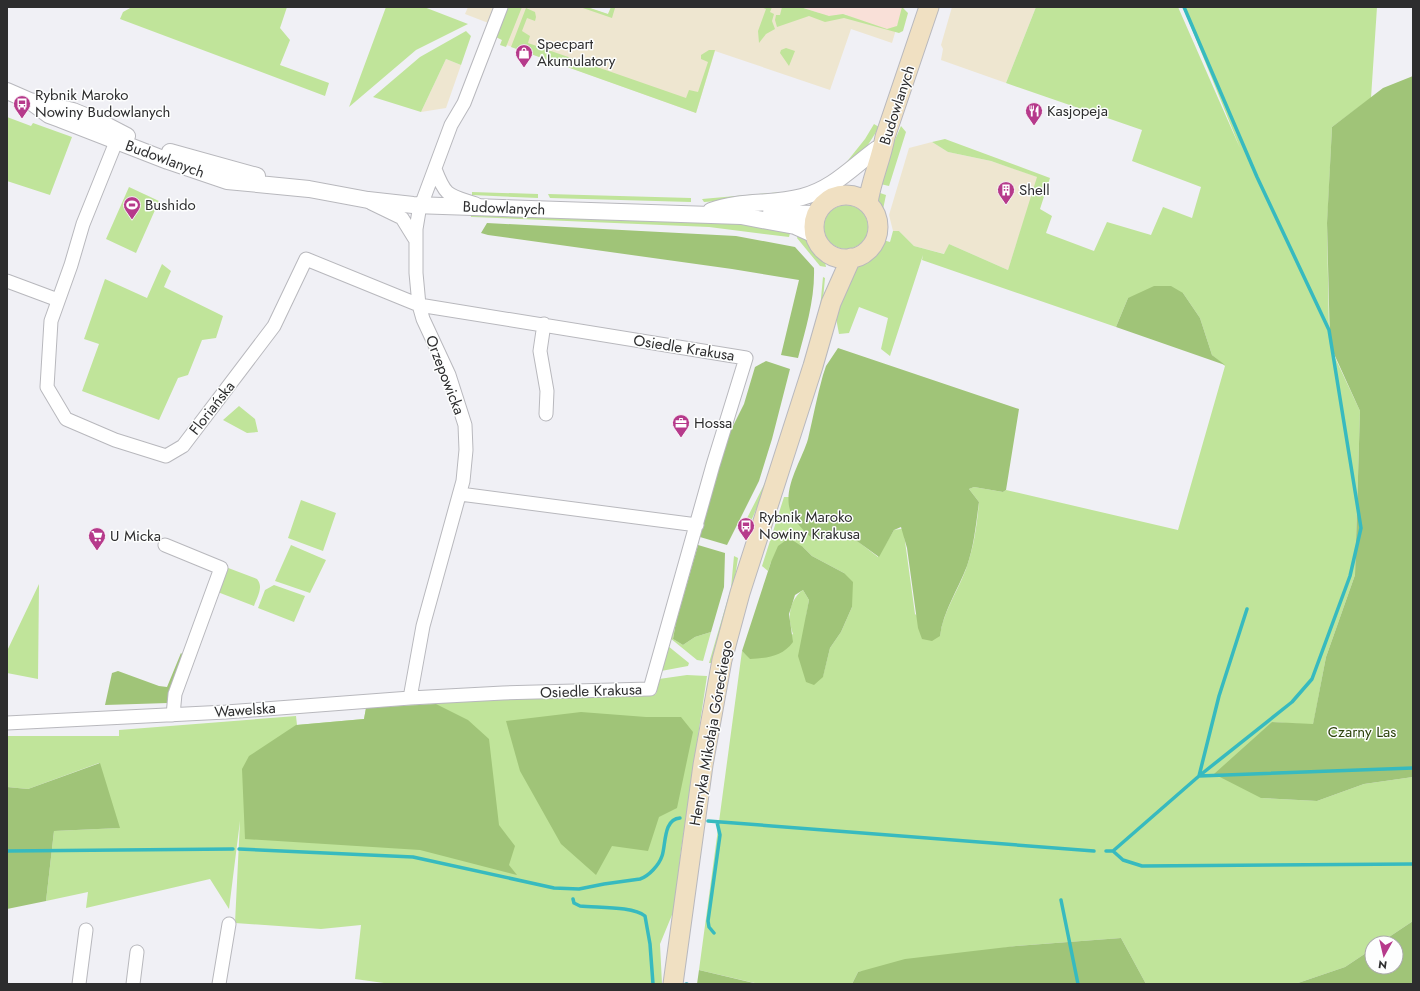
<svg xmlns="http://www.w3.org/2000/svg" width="1420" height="991" font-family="Jost,sans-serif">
	<rect width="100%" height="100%" fill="#f0f0f5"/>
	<path fill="#eee6d0" d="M468 7H497L491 24 465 14Z
		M507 7H587L608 14 611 7H800L817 13 843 14 897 26 892 43 851 29 830 90 715 51 696 113 501 43 502 40 496 37Z
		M952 7H1036L1006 83 941 60 943 49 941 45Z
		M446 59 461 65 446 108 421 112Z
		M932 142 948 152 991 161 1038 177 1008 270 949 244 945 254 914 246 899 231H893L889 215 909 148Z"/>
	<path fill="#f9e0d8" d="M800 7H905L897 26 887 29 844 14 829 16Z"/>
	<path fill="#c0e49a" d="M132 7H287L280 28 290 40 280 65 329 83 325 96 120 19 123 12Z
		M386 7H424L468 24 416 50 349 107Z
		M510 7H522L506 47 500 45 502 40 496 37 507 9Z
		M580 7H587L608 14 611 7 615 8 612 18Z
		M761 7H772L770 12 774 14 772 21 775 29 766 34 759 43 758 31 766 9Z
		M782 7H800L829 16 843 14 887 29 897 26 902 7 908 13 903 31 899 33 844 18 825 22 809 16 777 27 775 20 776 15H780Z
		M1036 7H1178L1240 148 1183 7H1377L1371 98 1332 127 1327 227 1329 330 1332 351 1360 411 1355 575 1326 657 1313 725 1272 722 1261 798 1317 801 1364 784 1413 777V921L1380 943H1372V949L1345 967 1295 984H1146L1121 938 1016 946 858 972 852 984H759L699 970 742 651 750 658 793 634C787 618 789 600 803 590L809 600 806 617 823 676 830 648 841 632 852 607 844 573 812 556 803 547 771 562 768 571 762 566 784 497H789L791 510 824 539 843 530 878 557 894 530 906 528 904 534 915 614 940 636C943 611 959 590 967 566 974 546 977 524 979 502L969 489 974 487 1003 492 1006 490 1178 530 1225 366 1212 355 1200 318 1183 293 1128 298 1116 327 922 260 923 255 890 356 881 349 888 318 859 307 849 333 839 334 836 318 830 330 856 263 872 252 884 236 883 240 890 242 893 231H899L914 246 944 254 949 244 1008 270 1037 177 991 161 948 152 932 142 945 139 1050 178 1040 209 1052 216 1046 233 1094 251 1107 222 1151 235 1163 207 1192 218 1201 187 1132 161 1142 130 1006 83Z
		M526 8 535 12 536 17 535 21 527 18 522 31 530 36 528 43 686 98 689 90 698 92 708 62 701 59V55L709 50H715L696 113 511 47Z
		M466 31 471 36 461 65 446 59 421 112 373 97 420 57Z
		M786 48 795 51 789 66 780 53 781 50Z
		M7 117 31 126 33 123 72 137 50 195 7 181Z
		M874 124 879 127C870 143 861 155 848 169L845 164 865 139Z
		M901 126 906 132 889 186 876 183Z
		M129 187 159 201 136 253 106 239Z
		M794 191 780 197 704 202 702 199Z
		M874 191 886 195 882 214 880 213 875 200Z
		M472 192 538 194V198L472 195Z
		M548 194 691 198V202L550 198Z
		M824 227a22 22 0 1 1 44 0a22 22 0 1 1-44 0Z
		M471 213 746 223 791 229 789 237 709 227 473 217H471Z
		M799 232C811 240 824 251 826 267L820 266 797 238Z
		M162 264 171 271 164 287 223 316 216 338 202 340 188 375 178 378 159 420 82 391 99 344 84 339 105 279 147 298Z
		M823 277 825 278 822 310 766 487 748 528 743 526 768 477 815 327 820 309Z
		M239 406 255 419 258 432 247 433 223 420Z
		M301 500 336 513 323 551 288 538Z
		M291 545 326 560 310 593 275 581Z
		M734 556 738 558 733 591 711 663H709L731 588Z
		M223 566 257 579C264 587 257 597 254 606L215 591Z
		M39 584 38 679 7 673V651Z
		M274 585 305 596 294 622 258 608 265 590Z
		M674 621H676L673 639 683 645 695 637 711 632 703 661 697 660 670 638Z
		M668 646 689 663 688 666 661 671Z
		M687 675 707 676 681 850 674 910 660 944 662 984H391L355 979 361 925 321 929 235 923 240 821 229 909 210 879 86 908 88 892 46 901 54 831 119 828 99 763 28 789 7 787V736H119V730L296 716 297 725 364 719 366 708 539 697 650 696 656 694 659 679Z"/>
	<path fill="#a0c478" d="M1413 76V777L1364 784 1317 801 1261 798 1214 774 1272 722 1313 724 1326 657 1355 575 1360 411 1330 345 1327 223 1332 127 1383 88Z
		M487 223 736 236 795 247 814 268C815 299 806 328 798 358L781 355 799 280 732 269 488 235 481 233Z
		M1154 286H1171L1183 293 1200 318 1212 355 1225 365 1116 327 1128 298Z
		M838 348 1019 409 1006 490 1003 492 974 487 969 489 979 502C976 524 974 546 967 566 958 590 943 611 940 636L932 641 922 639 918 628 907 548 901 527 894 530 879 557 843 531 815 541C806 533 794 522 790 510 783 487 802 460 808 439 813 418 817 396 823 375L826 366Z
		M766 361 790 369 772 439 759 481 727 545 700 537 716 470 727 438 744 404 755 367Z
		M789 538 803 547 812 556 844 573 853 582 852 607 841 632 830 648 823 677 814 685 806 682 798 656 809 600 803 590 795 595 789 614 793 642C782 657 767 658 750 659L742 651 771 562 778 546Z
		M698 545 725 553 724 587 711 632 695 637 683 645 673 639 676 622Z
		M181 653 183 655 168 703 105 705 112 673 118 671 159 686 167 687Z
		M436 704 468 720 489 739 499 825 515 846 509 865 517 875 420 850 245 839 242 769 249 756 296 725 364 719 366 708Z
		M581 712 646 717H681L693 732 677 808 659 817 648 851 612 846 596 875 561 844 520 771 506 721Z
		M100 763 120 828 54 831 46 901 7 909V787L28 789Z
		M1413 921V984H1295L1345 967 1372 949V967H1396V943H1380Z
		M1121 938 1146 984H852L858 972 905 959 1016 946Z
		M699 970 758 984H759H697Z"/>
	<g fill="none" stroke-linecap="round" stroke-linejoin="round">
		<path stroke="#37babf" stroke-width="3.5" d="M1247 609 1219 696 1199 776 1413 768
			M708 821 1094 851
			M239 849 413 857 554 888 579 889 604 884 640 879C649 876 659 865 662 856 666 845 663 819 680 818
			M7 851 233 849
			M1106 851H1113L1123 860 1142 866 1413 864
			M1113 851 1199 776 1292 702 1312 679 1350 576 1361 528 1329 330 1257 177 1184 7
			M573 899 574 903 580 906C597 908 633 906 645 916L650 944 653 984
			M1061 900 1078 984
			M714 933 709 927 708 921 720 835 717 822
			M686 984H687"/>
		<g stroke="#b8b8bd" stroke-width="15">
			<path id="minor" d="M120 132 83 224 71 265 51 321 47 387 66 419 115 440 166 456 183 446 274 326 306 259 419 305 746 358 713 465 650 689 503 693 410 698
				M435 169C446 198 449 195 476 204
				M371 203 402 218 415 239
				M7 281 58 300
				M544 324 540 351 547 391 546 414
				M460 494 697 525
				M165 545 221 568 175 694 173 715
				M7 723 226 712 410 698 423 626 463 481 466 450 465 425 449 375 423 319 419 305 416 273V229L419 211 451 125 464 103 501 7
				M79 984 86 930
				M133 984 137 952
				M219 984 229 924"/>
		</g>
		<g stroke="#b8b8bd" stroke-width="18">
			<path id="tertiary" d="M7 91 30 101 73 111 100 122 127 136
				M30 101 49 115 60 119 168 161 227 181 309 189 368 200 413 205 741 216 795 226 815 235
				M170 152 257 176
				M711 211C741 200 772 205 802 197 833 189 852 167 877 149
				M771 213 816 214"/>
		</g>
		<g stroke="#b8b8bd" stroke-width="21">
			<path id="secondary" d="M814 227a32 32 0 1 1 64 0a32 32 0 1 1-64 0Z
				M868 203C871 180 881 160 885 137L929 7
				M673 984 703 765 722 660 740 593 813 366 831 303 851 258"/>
		</g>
		<use href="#minor" stroke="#fff" stroke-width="13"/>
		<use href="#tertiary" stroke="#fff" stroke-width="16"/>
		<use href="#secondary" stroke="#f0e0c2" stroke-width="19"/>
	</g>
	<defs>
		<g id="shop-pin" transform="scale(0.9)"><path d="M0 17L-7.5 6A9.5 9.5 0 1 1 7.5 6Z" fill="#b63a8b" stroke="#fdfefe"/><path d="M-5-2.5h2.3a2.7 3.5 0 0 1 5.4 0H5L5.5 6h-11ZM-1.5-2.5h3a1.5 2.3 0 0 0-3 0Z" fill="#fff"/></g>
		<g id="bus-pin" transform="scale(0.9)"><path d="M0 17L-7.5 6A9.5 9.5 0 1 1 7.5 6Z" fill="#b63a8b" stroke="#fdfefe"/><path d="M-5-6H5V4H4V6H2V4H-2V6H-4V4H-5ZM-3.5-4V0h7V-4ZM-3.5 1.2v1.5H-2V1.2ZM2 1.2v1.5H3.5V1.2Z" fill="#fff"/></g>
		<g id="restaurant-pin" transform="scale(0.9)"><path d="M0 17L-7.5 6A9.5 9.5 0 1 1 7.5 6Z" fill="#b63a8b" stroke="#fdfefe"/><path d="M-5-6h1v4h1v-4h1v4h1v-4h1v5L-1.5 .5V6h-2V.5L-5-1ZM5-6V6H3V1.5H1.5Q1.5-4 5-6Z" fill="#fff"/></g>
		<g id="building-pin" transform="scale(0.9)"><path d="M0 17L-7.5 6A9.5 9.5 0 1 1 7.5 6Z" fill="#b63a8b" stroke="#fdfefe"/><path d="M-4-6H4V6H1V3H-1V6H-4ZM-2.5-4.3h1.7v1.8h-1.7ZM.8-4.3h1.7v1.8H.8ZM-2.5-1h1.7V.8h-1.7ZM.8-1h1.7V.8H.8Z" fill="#fff"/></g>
		<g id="stadium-pin" transform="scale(0.9)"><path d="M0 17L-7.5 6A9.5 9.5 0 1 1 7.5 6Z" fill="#b63a8b" stroke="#fdfefe"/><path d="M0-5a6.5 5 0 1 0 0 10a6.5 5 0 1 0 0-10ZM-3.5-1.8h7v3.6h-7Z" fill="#fff"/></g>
		<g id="office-pin" transform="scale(0.9)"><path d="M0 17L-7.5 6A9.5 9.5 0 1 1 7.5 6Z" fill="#b63a8b" stroke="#fdfefe"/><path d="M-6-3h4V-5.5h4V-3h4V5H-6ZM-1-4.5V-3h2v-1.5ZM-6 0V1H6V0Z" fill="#fff"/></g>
		<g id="supermarket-pin" transform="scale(0.9)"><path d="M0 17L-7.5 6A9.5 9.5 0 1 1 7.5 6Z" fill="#b63a8b" stroke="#fdfefe"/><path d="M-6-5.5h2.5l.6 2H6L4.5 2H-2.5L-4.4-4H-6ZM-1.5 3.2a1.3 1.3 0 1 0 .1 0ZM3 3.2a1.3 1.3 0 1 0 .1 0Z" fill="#fff"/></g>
	</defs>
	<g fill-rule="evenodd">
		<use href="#shop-pin" x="524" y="53"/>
		<use href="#bus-pin" x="22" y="104"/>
		<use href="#restaurant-pin" x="1034" y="111"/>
		<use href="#building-pin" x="1006" y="190"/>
		<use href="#stadium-pin" x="132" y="205"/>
		<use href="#office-pin" x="681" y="423"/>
		<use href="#bus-pin" x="746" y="526"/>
		<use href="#supermarket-pin" x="97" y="536"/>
	</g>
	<g text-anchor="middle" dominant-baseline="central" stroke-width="3" stroke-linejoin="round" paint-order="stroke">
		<g font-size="15" fill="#2d2d2e" stroke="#fdfefe" text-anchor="start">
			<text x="537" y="44">Specpart<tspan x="537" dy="17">Akumulatory</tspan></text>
			<text x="35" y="95">Rybnik Maroko<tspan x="35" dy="17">Nowiny Budowlanych</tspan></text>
			<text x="1047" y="111">Kasjopeja</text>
			<text x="1019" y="190">Shell</text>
			<text x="145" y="205">Bushido</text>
			<text x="694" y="423">Hossa</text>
			<text x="759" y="517">Rybnik Maroko<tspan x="759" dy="17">Nowiny Krakusa</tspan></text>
			<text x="110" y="536">U Micka</text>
		</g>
		<g font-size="15" fill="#2d2d2e" stroke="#fdfefe">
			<text transform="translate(897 105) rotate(-72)">Budowlanych</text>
			<text transform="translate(165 159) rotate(20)">Budowlanych</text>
			<text transform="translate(504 208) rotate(2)">Budowlanych</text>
			<text transform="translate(684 348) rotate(9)">Osiedle Krakusa</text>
			<text transform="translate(445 375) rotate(69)">Orzepowicka</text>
			<text transform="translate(212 408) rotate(-52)">Floriańska</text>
			<text transform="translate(591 691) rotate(-2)">Osiedle Krakusa</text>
			<text transform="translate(245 710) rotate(-4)">Wawelska</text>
			<text transform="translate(711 733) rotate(-80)">Henryka Mikołaja Góreckiego</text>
		</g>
		<g font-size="15" fill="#2d430c" stroke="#fdfefe">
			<text x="1362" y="732">Czarny Las</text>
		</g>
	</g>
	<rect width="1420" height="991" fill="none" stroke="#2d2d2e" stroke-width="16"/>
	<g transform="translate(1384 955) rotate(188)"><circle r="19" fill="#fdfefe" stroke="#aaaaab"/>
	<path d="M0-3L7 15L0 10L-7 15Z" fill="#b63a8b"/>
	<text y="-6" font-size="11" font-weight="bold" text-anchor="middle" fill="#2d2d2e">N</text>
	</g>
</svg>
